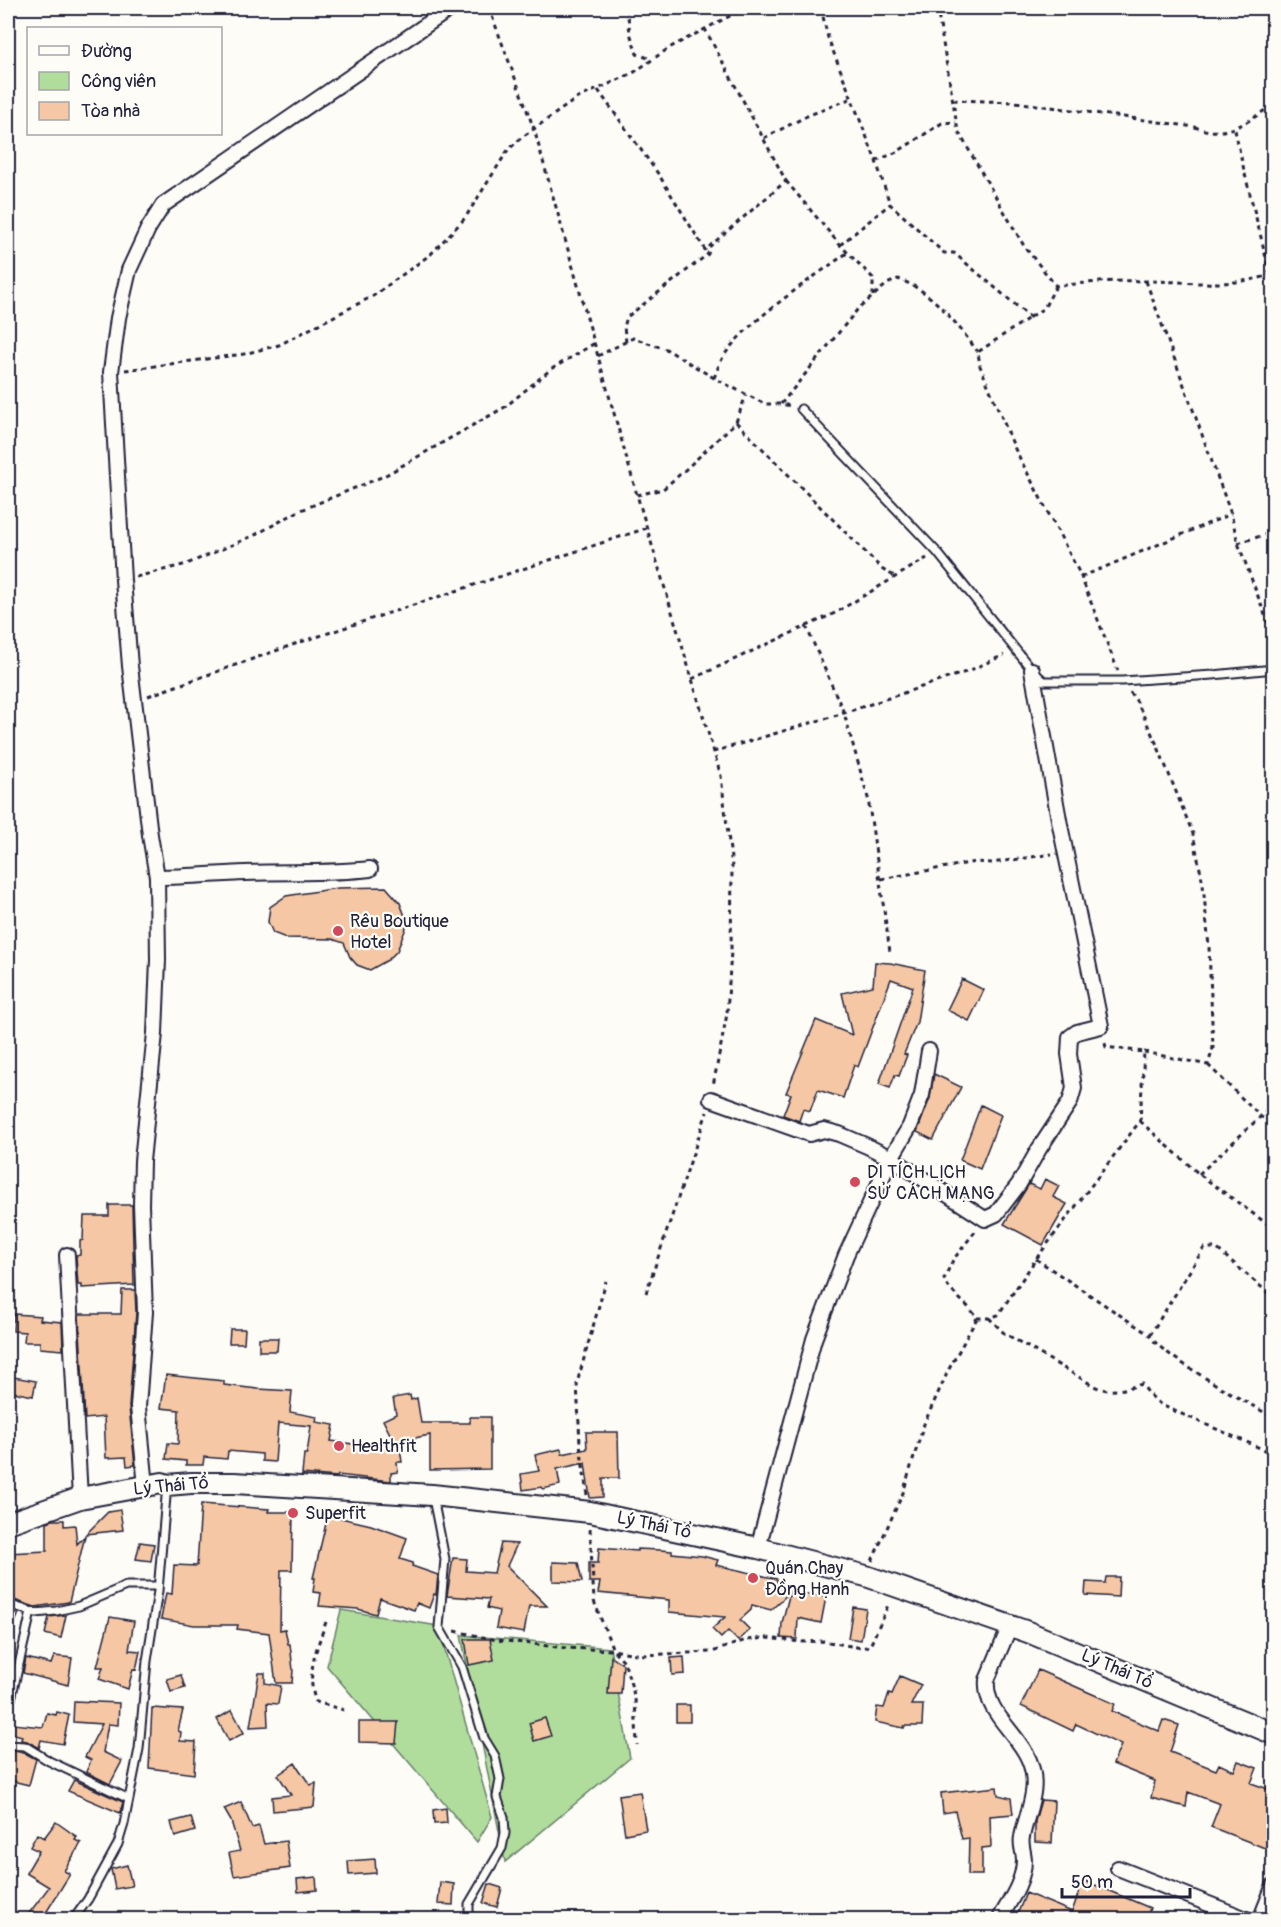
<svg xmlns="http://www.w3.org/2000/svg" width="1281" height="1927" font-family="Pangolin,sans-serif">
	<rect width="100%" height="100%" fill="#fdfcf7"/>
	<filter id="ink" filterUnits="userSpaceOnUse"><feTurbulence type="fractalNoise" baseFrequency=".0167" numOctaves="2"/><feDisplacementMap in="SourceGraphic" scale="12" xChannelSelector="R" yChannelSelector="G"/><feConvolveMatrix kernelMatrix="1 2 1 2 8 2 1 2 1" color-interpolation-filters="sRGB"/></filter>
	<g filter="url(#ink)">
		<path fill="#b0dd9c" stroke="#69806c" stroke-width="1.5" d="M341 1610 438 1626 492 1817 477 1842 327 1666Z
			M461 1635 610 1648 630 1758 505 1862Z"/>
		<path fill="#f5c7a4" stroke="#22223b" stroke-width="1.5" d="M386 887 400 903 405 916 406 928 397 951 388 960 370 970 357 965 350 957 344 943 332 939 286 938 273 933 268 922 270 907 286 896 338 888Z
			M875 962 890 963 925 970 917 1022 904 1054 907 1055 899 1076 895 1075 890 1088 879 1084 913 987 891 979 858 1067 854 1065 843 1098 818 1090 810 1111 803 1109 799 1121 783 1115 791 1094 786 1093 816 1020 852 1035 842 993 873 986Z
			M962 979 984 990 969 1021 947 1010Z
			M934 1074 961 1087 933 1140 917 1132 930 1098Z
			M981 1105 1001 1115 980 1169 960 1160Z
			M1045 1179 1059 1186 1053 1197 1067 1204 1043 1245 1004 1224 1029 1184 1040 1189Z
			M109 1205H132L134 1285 82 1288V1285H78L76 1256 80 1255V1241L83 1240 84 1216H109Z
			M122 1290H135L136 1312 129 1407 135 1465 127 1466 126 1457 106 1458 104 1417 85 1419 79 1314H121Z
			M14 1314 41 1316 40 1320 62 1322 63 1350 40 1348V1342H24L25 1332 13 1331Z
			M230 1329H245L244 1343H229Z
			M259 1338H278L277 1351H259Z
			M166 1375 224 1381V1385L258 1389 292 1391 290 1412 317 1417 316 1422 334 1425 331 1441 383 1448 382 1442 393 1440 383 1420 396 1414 393 1398 410 1395 411 1400 417 1398 421 1423H470V1417H490V1469L430 1470V1435L399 1441 402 1462H397L398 1472 391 1473V1481L338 1475 337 1477 302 1474 304 1454H307L311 1426 278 1423 275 1462 262 1461V1454L228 1451 227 1459 204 1457 203 1465H186V1461L166 1459 168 1443 178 1444 179 1410 161 1408Z
			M8 1376 36 1381 33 1396 8 1391Z
			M586 1432H618L619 1478H603V1497L590 1498 585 1463 557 1469 560 1485 543 1489 542 1487 523 1490 521 1474 539 1471 535 1455 561 1449 562 1454 587 1449Z
			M201 1504 269 1509 268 1512H293L292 1570H281L280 1630 285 1629 288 1644H290L293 1670 292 1683H276L269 1633 237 1629 238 1625H194L161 1619 166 1593 172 1594 174 1565 197 1566Z
			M120 1510 123 1530 86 1534 108 1512Z
			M328 1515 371 1525 407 1538 400 1559 413 1563 412 1566 438 1575 436 1595 434 1594 429 1608 417 1603 414 1610 380 1598 376 1614 358 1609 319 1606 321 1593 313 1592 315 1578H313Z
			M53 1520H64V1526L75 1525 77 1544 85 1536 69 1602 35 1607 8 1598V1553L47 1551V1522Z
			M140 1542 154 1544 151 1561 136 1559Z
			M501 1543 517 1544 507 1566 547 1606H529L524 1633 496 1628 499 1611 487 1608 489 1599 447 1596 453 1558 467 1559 466 1571 494 1573Z
			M599 1548 637 1551V1549L660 1550 672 1551V1553L702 1556 718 1560 716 1565 777 1579V1583L794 1587 790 1591 826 1597 821 1623 798 1618 797 1639 781 1638 782 1623 790 1592 771 1610 752 1605 751 1610 740 1620 750 1630 738 1641 728 1631 721 1638 712 1629 725 1617 669 1612V1600L598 1593 600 1582H589V1563H598Z
			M553 1562 578 1563 582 1582 553 1581Z
			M1106 1577H1119L1118 1597 1085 1595 1086 1582 1105 1583Z
			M853 1607 866 1609 861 1640 848 1638Z
			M8 1610 19 1613 8 1640Z
			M66 1615 61 1638 45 1634 49 1617Z
			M110 1617 134 1621 129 1650 140 1651 136 1670 133 1669 128 1689 99 1679 103 1667H97Z
			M465 1639H490L494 1660 469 1665Z
			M54 1656 72 1658 68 1685 23 1673 26 1658 51 1664Z
			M611 1657 623 1664 621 1694H608Z
			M684 1657 685 1674 672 1675 671 1658Z
			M1038 1670 1115 1704 1112 1711 1159 1731 1163 1720 1179 1725 1170 1752 1216 1770 1219 1764 1234 1771 1238 1761 1257 1768 1251 1783 1274 1791V1838L1270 1850 1211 1827 1220 1804 1188 1792 1186 1807 1151 1798 1155 1781 1113 1764 1121 1745 1076 1724 1073 1731 1021 1706Z
			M259 1673H265V1683L281 1686 278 1704 267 1703 268 1726 250 1727Z
			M181 1675 185 1688 171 1692 167 1679Z
			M900 1676 921 1685 911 1705H923L922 1726H904V1728L875 1722 877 1707 884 1708 889 1693 892 1694Z
			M74 1701 119 1703 118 1725 108 1724 103 1752 122 1761 110 1784 86 1772 91 1760 85 1757 102 1724 73 1722Z
			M676 1705H690V1722H676Z
			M152 1708 183 1710 178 1731 181 1732 180 1741 196 1742 194 1774 149 1768Z
			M232 1710 244 1733 229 1741 217 1719Z
			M57 1712 69 1715 63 1744 41 1740 39 1748 27 1741 21 1740 22 1736 11 1733 13 1724 43 1727 47 1713 56 1715Z
			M545 1718 551 1736 534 1741 529 1723Z
			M359 1722H398L396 1743 359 1742Z
			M8 1751 23 1752 36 1759 29 1785 8 1780Z
			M295 1763 310 1785 316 1783 314 1807 273 1811 272 1797 291 1795 278 1775Z
			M74 1780 123 1802 120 1813 68 1791Z
			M997 1787 998 1795 1011 1798 1013 1814 990 1816 991 1847 982 1848V1875H968L969 1838 962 1839 955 1811 943 1813 941 1793Z
			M640 1792 646 1830 625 1834 619 1795Z
			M1041 1800 1054 1801 1052 1843 1035 1842V1821Z
			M241 1802 252 1828 259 1826 264 1844 286 1841 290 1868 234 1876 229 1853 240 1851 231 1821 224 1809Z
			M446 1808 447 1823 434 1824 433 1810Z
			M191 1817 195 1831 175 1837 171 1822Z
			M56 1822 77 1837 75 1840 81 1843 64 1871 70 1874 47 1911 59 1920H24L49 1887 26 1873 39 1851 30 1847 37 1834 44 1838Z
			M375 1859 376 1873 349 1875 348 1861Z
			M127 1865 132 1886 115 1889 111 1869Z
			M316 1877 317 1890 298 1892 297 1879Z
			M1083 1880 1150 1908 1146 1920H1015L1026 1893 1072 1912Z
			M440 1882 454 1884 453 1905 438 1904Z
			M489 1884 502 1888 497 1907 483 1903Z"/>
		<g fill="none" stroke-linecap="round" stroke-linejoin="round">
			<g stroke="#22223b" stroke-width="11">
				<path id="lane" d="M801 409 937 552 1032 670 1044 681H1122L1213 675 1274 669
					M433 1498 445 1559 439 1627 462 1667 484 1738 495 1756 500 1779 497 1797 504 1817 505 1833 502 1848 469 1904V1914L476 1920
					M8 1604 36 1613 56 1611 79 1606 126 1586H158
					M8 1712 31 1612
					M8 1745 25 1746 49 1761 129 1799
					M73 1920 88 1899 118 1844 124 1824 139 1749 147 1661 158 1591 167 1485"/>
			</g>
			<g stroke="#22223b" stroke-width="18">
				<path id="street" d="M157 877C187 877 216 874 245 873 287 871 328 874 370 869
					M711 1099 809 1134 824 1130 839 1134 867 1146 891 1158 985 1219 996 1214 1019 1184 1039 1149 1070 1102 1074 1088 1069 1054 1070 1037 1077 1032 1101 1026 1060 825 1032 670
					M67 1255 80 1498
					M146 1486 138 1407 145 1312 141 1205 142 1161 155 1033 158 960 157 877 150 835 130 666 123 580 111 372 118 318 129 270 148 229 163 205 451 8
					M758 1548 814 1339 846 1255 891 1158 910 1126 922 1095 929 1051
					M1118 1868 1249 1920
					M999 1920C1009 1902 1024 1882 1024 1860 1024 1852 1020 1845 1022 1837 1027 1811 1041 1788 1029 1760 1018 1732 984 1713 987 1680L1010 1626
					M1260 1920 1274 1885"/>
			</g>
			<g stroke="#22223b" stroke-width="24">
				<path id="secondary" d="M8 1523 80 1498 162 1483 167 1485 191 1483H234L432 1495 590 1512 758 1548 866 1576 1028 1632 1274 1734"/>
			</g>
			<path stroke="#22223b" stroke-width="3" stroke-dasharray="4.5 4.5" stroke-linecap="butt" d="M489 8 534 129 637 495 721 776 732 867 731 951 727 1014 713 1086
				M627 8 630 33 637 54 651 59
				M821 8 828 38 876 161 890 204 944 253H954L1031 318
				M937 8 958 131 1024 246 1056 286C1085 283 1115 280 1144 281 1192 281 1226 289 1274 274
				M598 90 659 175 707 253
				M953 100 1015 102 1195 127C1228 140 1248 121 1274 104
				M1235 130C1245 179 1259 226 1270 275
				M764 138 807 116 852 98
				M876 161 897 152 942 123 956 122
				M786 181 840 245 873 278V297
				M840 245 890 204
				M1146 281 1231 514 1238 543 1274 639
				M1056 286 1044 308 978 352 980 366 1015 449 1080 574 1118 671
				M626 342 624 327 627 317 708 254 710 246 786 181 705 29
				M598 356 633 338 666 349 714 378 765 404H781L791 406
				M125 370 244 354 279 345 373 296 431 254 465 218 508 150 521 138 576 99 633 73 669 48 745 8
				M714 378C716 373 718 367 721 361 739 326 814 277 847 253
				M781 404 857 310 887 284 898 279C933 291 956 323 978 352
				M736 422 883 570 896 577
				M637 495 663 489 685 470 736 422 746 395
				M1238 543 1274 532
				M136 577 187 564 255 535 299 511 384 476 505 407 550 370 595 343
				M1081 577 1231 514
				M806 626 844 713 868 798 890 952
				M692 679 835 613 927 558
				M1130 692 1137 702 1158 747 1193 834 1203 884 1209 947 1213 1048 1208 1065 1144 1052
				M148 696 295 644 647 528
				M713 752 844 713 966 672 1004 655
				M881 879 975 862 992 863 1052 854
				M1208 1065 1261 1117 1274 1123
				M1140 1121 1199 1174 1274 1229
				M1199 1174 1274 1104
				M1036 1259 1150 1335C1156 1353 1252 1405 1274 1418
				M646 1293 707 1112
				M977 1318H989L998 1315 1036 1259 1140 1121 1144 1052 1106 1047 1104 1040
				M989 1318 1004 1333 1094 1386C1111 1394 1125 1389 1142 1384L1149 1394 1161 1405 1274 1454
				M1150 1335 1204 1248H1216L1274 1298
				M1266 1450 1274 1422
				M587 1495 580 1444 577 1383 606 1281
				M590 1529 594 1601 613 1650 624 1661 635 1698 637 1745
				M872 1561 903 1493 924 1424 949 1369 977 1318C967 1302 951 1295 944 1279L953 1260 977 1229
				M326 1622C317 1648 305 1674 316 1702L344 1710
				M455 1631 497 1640 566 1648 613 1650 642 1655 712 1652 746 1640 767 1638 802 1642 823 1641 862 1648 870 1646 889 1603"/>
			<use href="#lane" stroke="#fdfcf7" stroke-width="7"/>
			<use href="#street" stroke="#fdfcf7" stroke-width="14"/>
			<use href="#secondary" stroke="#fdfcf7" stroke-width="20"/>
		</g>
	</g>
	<g fill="#d1495b" stroke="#fdfcf7" stroke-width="2">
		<circle cx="338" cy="931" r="6"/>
		<circle cx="855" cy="1182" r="6"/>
		<circle cx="339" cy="1446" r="6"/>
		<circle cx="293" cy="1513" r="6"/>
		<circle cx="753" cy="1578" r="6"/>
	</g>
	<g text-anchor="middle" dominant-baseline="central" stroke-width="4.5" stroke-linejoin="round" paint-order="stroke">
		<g font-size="18" fill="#22223b" stroke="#fdfcf7" text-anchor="start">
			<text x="350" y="921">Rêu Boutique<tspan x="350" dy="21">Hotel</tspan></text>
			<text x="867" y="1172">DI TÍCH LỊCH<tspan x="867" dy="21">SỬ CÁCH MẠNG</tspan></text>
			<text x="351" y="1446">Healthfit</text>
			<text x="305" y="1513">Superfit</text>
			<text x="765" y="1568">Quán Chay<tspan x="765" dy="21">Đồng Hạnh</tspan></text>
		</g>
		<g font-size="18" fill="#22223b" stroke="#fdfcf7">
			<text transform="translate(171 1486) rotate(-5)">Lý Thái Tổ</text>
			<text transform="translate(654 1525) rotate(12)">Lý Thái Tổ</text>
			<text transform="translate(1117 1669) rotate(23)">Lý Thái Tổ</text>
		</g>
	</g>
	<rect width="1281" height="1927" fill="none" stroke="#fdfcf7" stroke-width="30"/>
	<rect x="15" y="15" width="1251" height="1897" fill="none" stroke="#22223b" stroke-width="2" filter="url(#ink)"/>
	<rect x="27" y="27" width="195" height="108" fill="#fdfcf7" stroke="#a5a5ac" stroke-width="1.5"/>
	<rect x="39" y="46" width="30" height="9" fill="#fdfcf7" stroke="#a5a5ac" stroke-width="1.5"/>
	<text x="81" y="57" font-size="18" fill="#22223b">Đường</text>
	<rect x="39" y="72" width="30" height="18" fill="#b0dd9c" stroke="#a5a5ac" stroke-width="1.5"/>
	<text x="81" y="87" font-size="18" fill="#22223b">Công viên</text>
	<rect x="39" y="102" width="30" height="18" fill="#f5c7a4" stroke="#a5a5ac" stroke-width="1.5"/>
	<text x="81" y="117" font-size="18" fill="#22223b">Tòa nhà</text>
	<path d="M1062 1888v9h128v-9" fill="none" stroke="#22223b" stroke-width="3"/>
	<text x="1071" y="1888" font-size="18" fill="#22223b" stroke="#fdfcf7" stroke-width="4.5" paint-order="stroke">50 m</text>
</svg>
